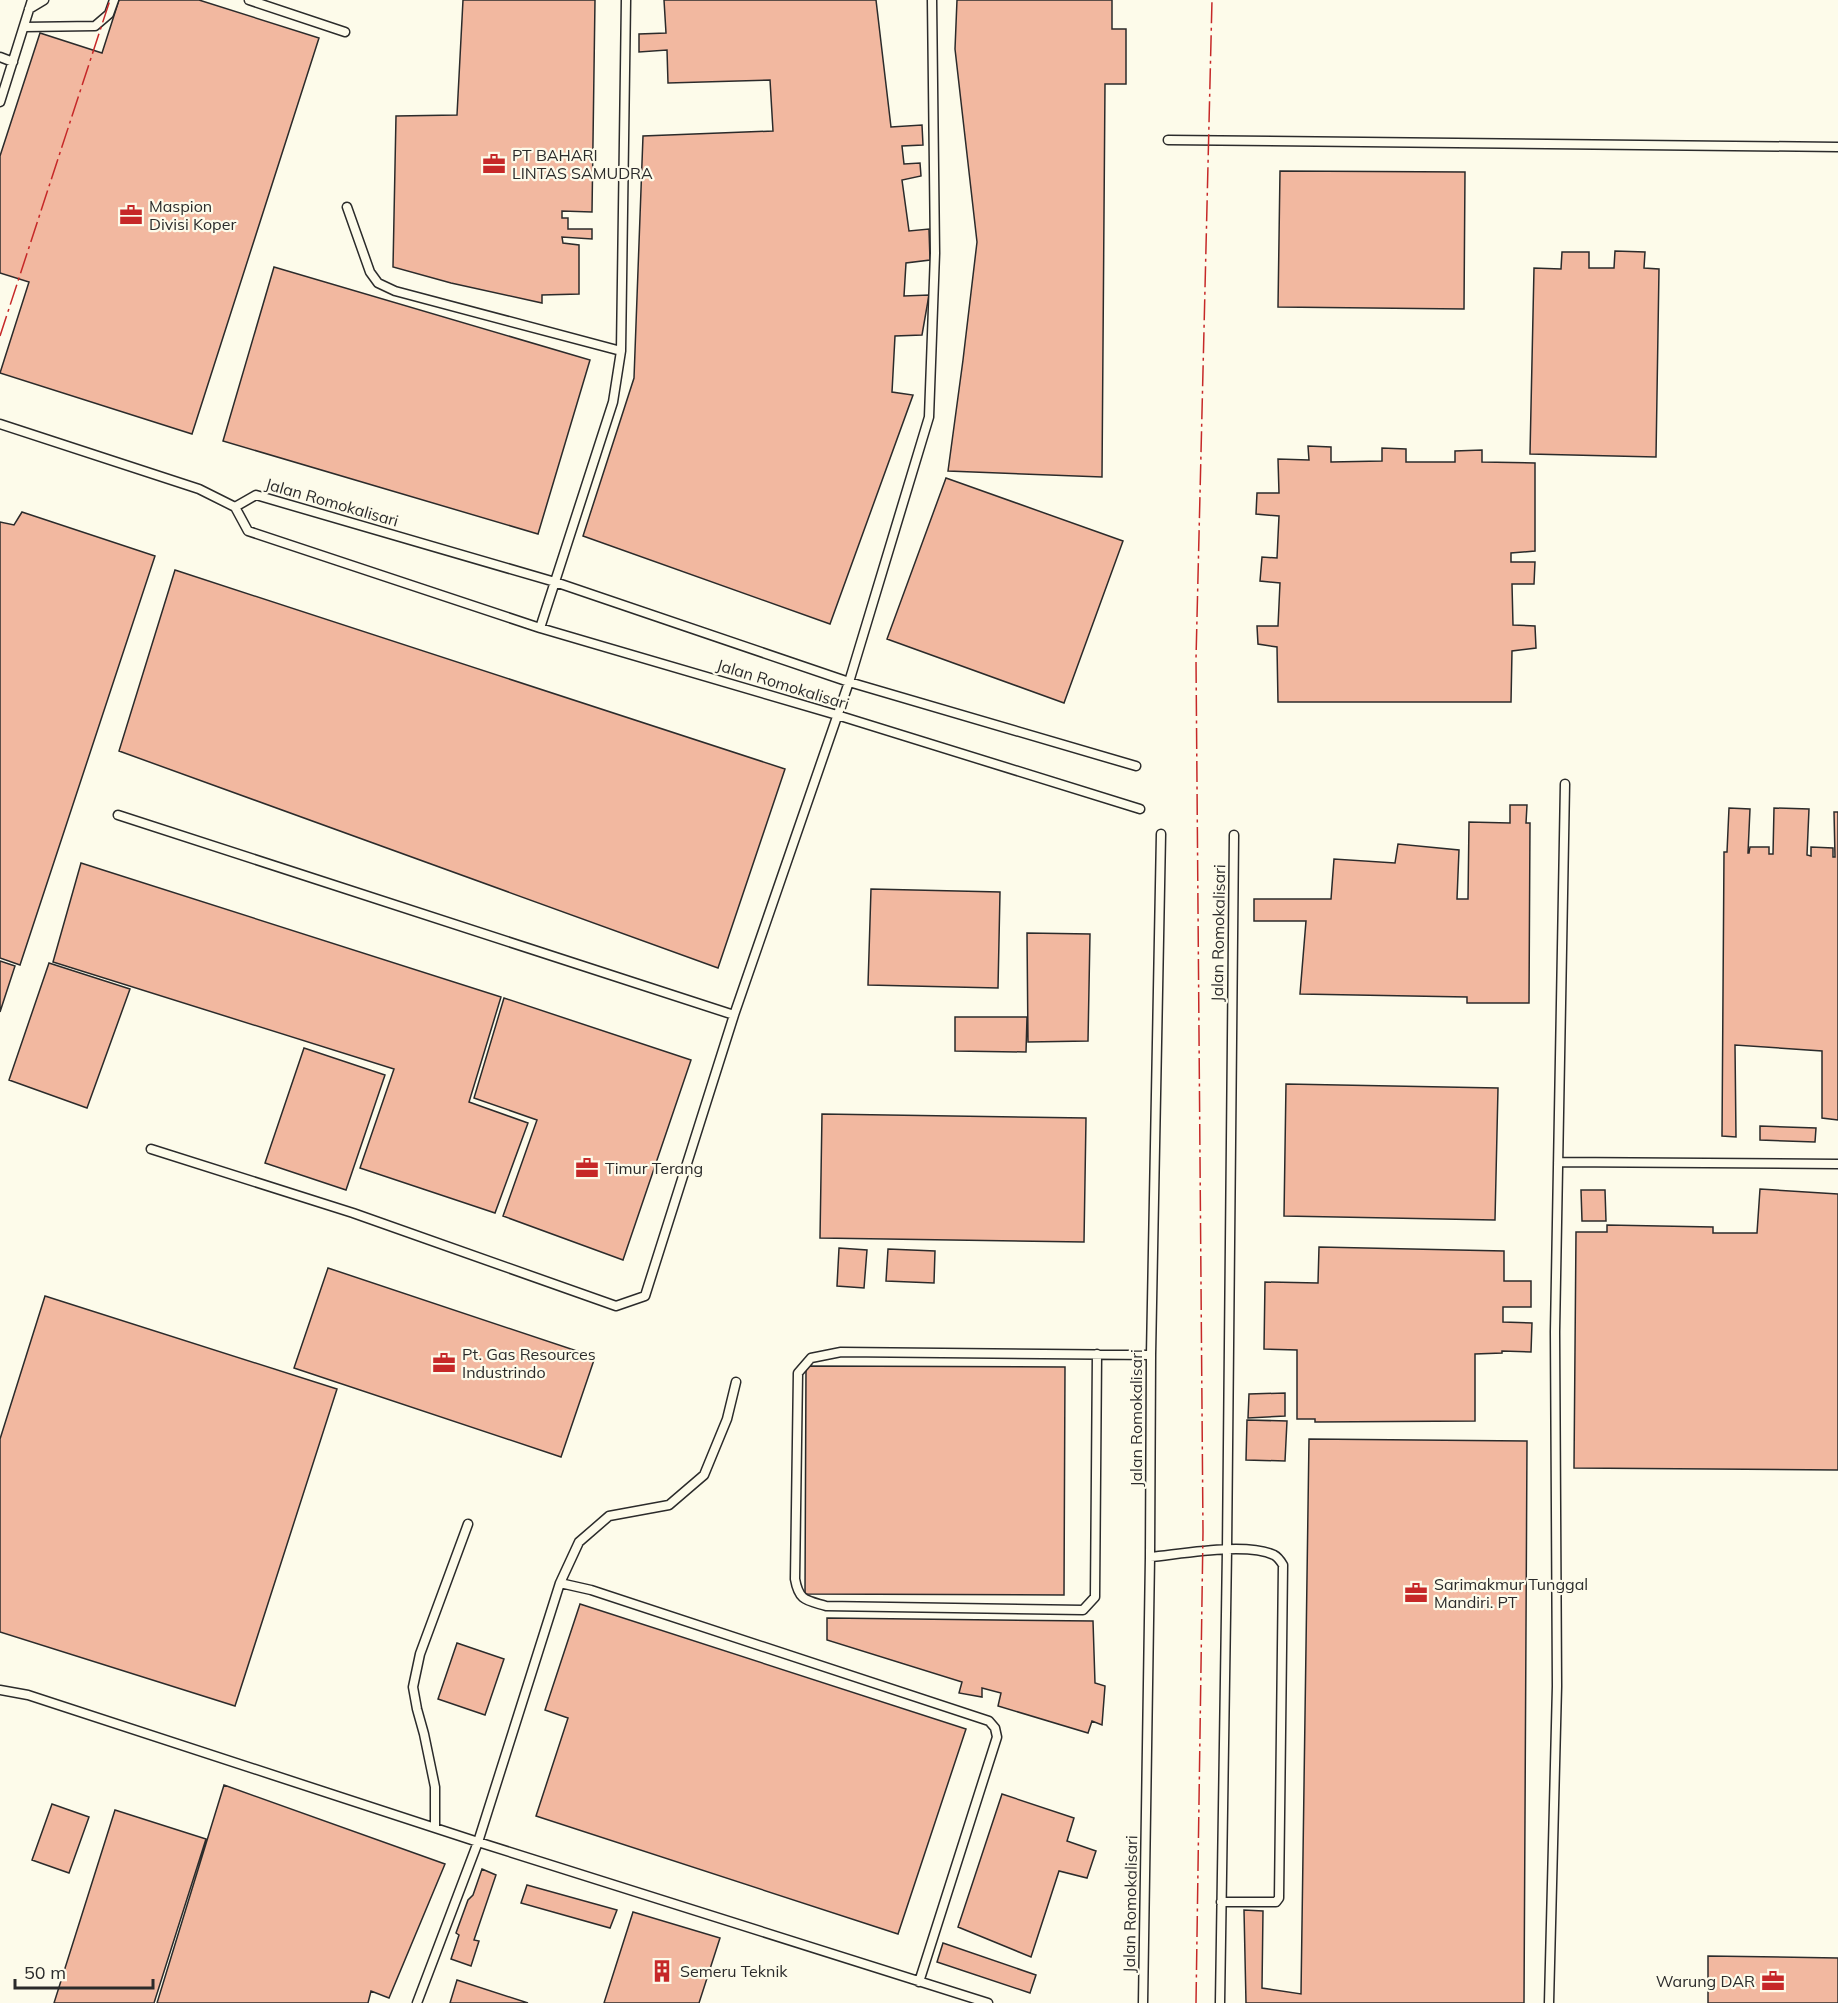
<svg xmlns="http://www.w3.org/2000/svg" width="1838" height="2003" font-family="Mulish,sans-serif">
	<rect width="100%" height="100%" fill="#fdfbea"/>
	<path fill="#f2b8a0" stroke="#2b2b2b" stroke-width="1.5" d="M119 0H199L319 38 192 434 0 373 29 282 0 273V156L40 33 102 53Z
		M463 0H595L592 212 562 211V218H568V229H592V239L562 237 563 243 579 245V294L542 295V303L451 283 393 267 396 116 457 115Z
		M664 0H876L891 127 922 125 923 145 902 146 904 164 920 163 921 176 902 180 909 231 929 229 930 260 906 263 904 296 929 295 922 335 895 336 892 392 913 395 830 624 583 536 634 378 643 136 773 131 770 80 668 83 667 50 639 52V34L666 33Z
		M957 0H1112V29H1126V84H1105L1102 477 948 471 963 360 977 242 955 49Z
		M1280 171 1465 172 1464 309 1278 307Z
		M1615 251 1645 252 1644 268 1659 269 1656 457 1530 454 1534 268 1561 269 1562 252H1589V268H1614Z
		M274 267 590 360 538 534 223 441Z
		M1308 446 1331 447V462L1382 461V448L1406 449V462H1455V451L1482 450V462L1535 463V551L1511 553V562H1535L1534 584H1512L1513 625 1535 626 1536 648 1512 651 1511 702H1278L1277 647 1258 644 1257 626H1278L1280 583 1260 581 1262 557 1277 558 1279 516 1256 514 1257 493H1279L1278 459 1309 460Z
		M946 478 1123 541 1064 703 887 639Z
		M22 512 155 556 20 965 0 958V522L14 525Z
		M175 570 785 769 718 968 119 751Z
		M1510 805H1527L1526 823H1530L1529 1003H1467V997L1300 994 1306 921H1254V899H1331L1334 859 1395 863 1398 844 1459 850 1457 899H1468L1469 822 1510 823Z
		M1729 808 1750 809 1748 853H1749L1750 847H1769V854H1773L1774 808 1809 809 1807 855 1811 856V847L1833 848V857H1835L1834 812H1838V1120L1822 1118V1051L1735 1045 1736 1137 1722 1136 1724 852H1727Z
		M81 863 501 997 469 1102 528 1123 495 1213 360 1168 394 1069 53 962Z
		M871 889 1000 892 998 988 868 985Z
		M1027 933 1090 934 1088 1041 1028 1042Z
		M0 961 15 966 0 1012Z
		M49 963 130 989 87 1108 9 1080Z
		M504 998 691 1060 623 1260 503 1216 537 1120 474 1098Z
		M955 1017H1027L1026 1052 955 1051Z
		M304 1048 385 1075 346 1190 265 1163Z
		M1286 1084 1498 1088 1495 1220 1284 1216Z
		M822 1114 1086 1118 1084 1242 820 1238Z
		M1760 1126 1816 1128 1815 1142 1760 1140Z
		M1760 1189 1838 1194V1470L1574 1468 1576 1232H1607V1225L1713 1227V1233H1757Z
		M1581 1190H1605L1606 1221H1582Z
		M1319 1247 1504 1251V1281H1531V1307H1503V1322L1532 1323 1531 1352 1502 1351V1353L1475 1354V1421L1315 1422V1419H1297V1350L1264 1349 1265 1282 1318 1283Z
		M839 1248 867 1250 864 1288 837 1286Z
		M888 1249 935 1251 934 1283 886 1281Z
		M328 1268 595 1357 561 1457 294 1368Z
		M45 1296 337 1389 235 1706 0 1632V1439Z
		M806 1366 1065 1367 1064 1595 805 1594Z
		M1285 1393V1416L1248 1418 1249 1394Z
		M1247 1420 1287 1421 1285 1461 1246 1460Z
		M1309 1439 1527 1441 1524 2003H1246L1244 1910 1263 1911 1262 1988 1301 1994Z
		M580 1604 966 1729 898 1934 536 1816 568 1718 545 1710Z
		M827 1618 1093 1621 1095 1683 1105 1686 1102 1725 1092 1721 1088 1733 998 1706 1001 1693 982 1688V1697L959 1693 962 1682 827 1640Z
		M457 1643 504 1659 485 1715 438 1699Z
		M224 1785 445 1864 389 1998 371 1991 368 2003H157Z
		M1002 1794 1074 1818 1067 1841 1096 1851 1087 1878 1059 1871 1031 1957 958 1927Z
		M52 1804 89 1817 69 1873 32 1860Z
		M115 1810 206 1839 154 2003H54Z
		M482 1869 496 1875 474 1940 479 1941 471 1966 451 1959 459 1935 456 1933 468 1900 473 1895Z
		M527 1885 617 1910 610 1928 521 1903Z
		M633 1912 720 1938 699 2003H604Z
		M943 1943 1036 1975 1030 1993 937 1962Z
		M1708 1956 1838 1958V2003H1708Z
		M457 1980 528 2003H450Z"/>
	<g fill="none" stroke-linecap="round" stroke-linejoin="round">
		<g stroke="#2b2b2b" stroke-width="11">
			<path id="service" d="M249 0 345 32
				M29 9 44 0
				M24 27 95 26 109 14 114 0
				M0 57 13 62
				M0 102 32 0
				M1168 140 1838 147
				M347 207 370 272 378 283 395 291 621 351
				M0 424 199 489 235 507
				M235 507 248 531 540 628 837 715 1140 809
				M235 507 256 495 555 582 849 682 1136 766
				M540 628 613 402 621 351 626 0
				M118 815 734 1015
				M151 1149 353 1213 616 1306 645 1296 734 1015 849 682 929 417 935 253 932 0
				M1558 1162 1838 1164
				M1097 1354 1095 1597 1083 1610 826 1606C806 1600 799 1601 795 1579L798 1373 811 1358 841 1352 1151 1355
				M1150 1557C1182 1554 1246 1542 1274 1555 1278 1557 1280 1560 1283 1565L1279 1898 1276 1902H1221
				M560 1583 591 1590 989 1721 995 1728 997 1737 919 1982
				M0 1690 28 1695 478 1842 988 2003
				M435 1827V1787L424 1734 417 1709 413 1687 420 1654 468 1524
				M417 2003 478 1842 560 1583 579 1542 609 1516 669 1505 704 1475 727 1419 736 1382
				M1143 2003 1150 1557 1151 1355 1161 834
				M1220 2003 1227 1550 1234 835
				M1549 2003 1557 1686 1555 1332 1565 784"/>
		</g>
		<use href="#service" stroke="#fdfbea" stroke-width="8"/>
		<path stroke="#c62828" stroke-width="1.5" stroke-dasharray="21 4.5 3 4.5" stroke-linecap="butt" d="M0 336 110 0
			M1196 2003 1203 1532 1196 659 1212 0"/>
	</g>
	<defs>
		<g id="office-bare" transform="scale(1.8)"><path d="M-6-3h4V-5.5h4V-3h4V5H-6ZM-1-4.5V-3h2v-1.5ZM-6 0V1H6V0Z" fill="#c62828" stroke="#fdfbea" stroke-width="2.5" paint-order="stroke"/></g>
		<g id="building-bare" transform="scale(1.8)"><path d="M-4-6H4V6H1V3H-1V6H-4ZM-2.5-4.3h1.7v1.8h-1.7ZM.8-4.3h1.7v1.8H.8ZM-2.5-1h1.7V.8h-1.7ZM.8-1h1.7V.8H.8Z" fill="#c62828" stroke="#fdfbea" stroke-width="2.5" paint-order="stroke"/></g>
	</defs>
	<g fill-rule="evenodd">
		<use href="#office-bare" x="494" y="164"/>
		<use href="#office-bare" x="131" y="215"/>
		<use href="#office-bare" x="587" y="1168"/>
		<use href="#office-bare" x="444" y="1363"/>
		<use href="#office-bare" x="1416" y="1593"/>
		<use href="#building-bare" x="662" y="1971"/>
		<use href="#office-bare" x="1773" y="1981"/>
	</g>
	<g text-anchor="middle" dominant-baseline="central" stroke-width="4.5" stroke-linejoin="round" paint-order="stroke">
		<g font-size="16" fill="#2b2b2b" stroke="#fdfbea" text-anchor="start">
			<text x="512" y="155">PT BAHARI<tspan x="512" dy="18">LINTAS SAMUDRA</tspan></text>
			<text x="149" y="206">Maspion<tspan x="149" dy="18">Divisi Koper</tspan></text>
			<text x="605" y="1168">Timur Terang</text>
			<text x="462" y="1354">Pt. Gas Resources<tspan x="462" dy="18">Industrindo</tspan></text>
			<text x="1434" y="1584">Sarimakmur Tunggal<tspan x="1434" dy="18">Mandiri. PT</tspan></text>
			<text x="680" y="1971">Semeru Teknik</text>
			<text x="1755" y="1981" text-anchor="end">Warung DAR</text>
		</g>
		<g font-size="16" fill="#2b2b2b" stroke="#fdfbea">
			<text transform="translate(332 502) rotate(16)">Jalan Romokalisari</text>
			<text transform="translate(783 684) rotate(17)">Jalan Romokalisari</text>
			<text transform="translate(1218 933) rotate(-89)">Jalan Romokalisari</text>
			<text transform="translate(1136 1418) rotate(-90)">Jalan Romokalisari</text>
			<text transform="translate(1130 1904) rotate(-89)">Jalan Romokalisari</text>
		</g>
	</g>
	<path d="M15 1979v9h138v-9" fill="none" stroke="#2b2b2b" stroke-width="3"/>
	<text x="24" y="1979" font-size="18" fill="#2b2b2b" stroke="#fdfbea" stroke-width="4.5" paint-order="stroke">50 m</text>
</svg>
